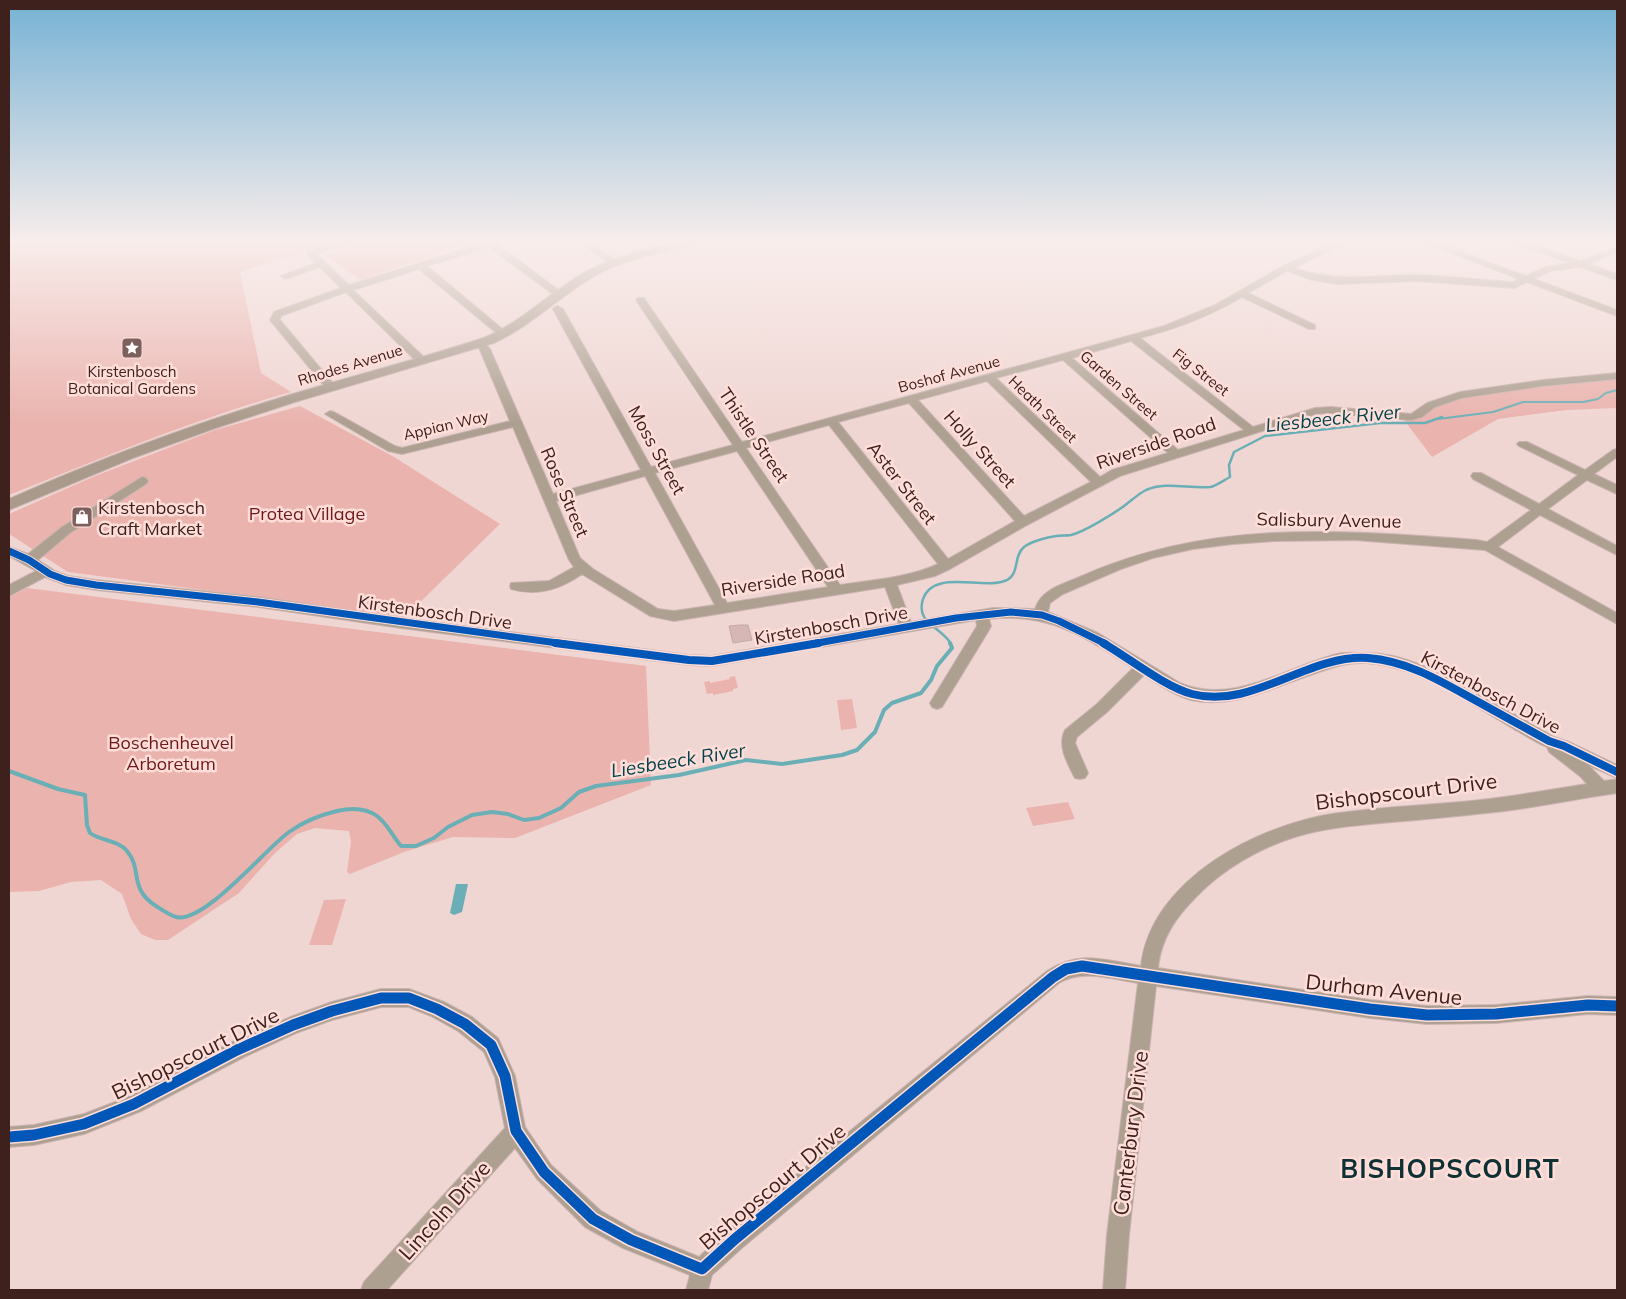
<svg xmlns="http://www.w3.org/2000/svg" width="1626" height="1299" font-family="Mulish,sans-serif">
	<rect width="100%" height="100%" fill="#f0d6d3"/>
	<path fill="#eab3ae" d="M9 242H336L240 272 261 373 291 392C194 419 102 458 9 495Z
		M365 242H472L361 280 324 255Z
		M1617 378V408L1567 410 1498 419 1432 457 1404 420 1414 419 1435 405 1463 397 1544 384Z
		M300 406 394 457 500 524 405 617 68 572 9 534V514L95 476 215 430Z
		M27 588 646 666 651 785 515 838 453 837 404 852 350 874 347 872 351 842 349 831 315 828 297 834 275 853 239 893 168 940H155L141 934 131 919 122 894 101 880 71 882 39 891 9 892V597Z
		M735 676 738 688 733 689V691L713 695V693L707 694 704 682 710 681V683L730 679 729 677Z
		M852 699 857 728 841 730 837 700Z
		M1068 802 1075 819 1033 826 1026 808Z
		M346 899 332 945H309L324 900Z"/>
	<path fill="#6bafb6" d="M456 884H468L462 912 454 915 450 913Z"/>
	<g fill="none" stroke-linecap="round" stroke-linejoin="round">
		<path stroke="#6bafb6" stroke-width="2" d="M1438 419 1493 412 1523 402H1583L1598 399 1606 393 1617 390"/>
		<path stroke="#6bafb6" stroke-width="2.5" d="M951 644C942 627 915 624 923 599 934 568 984 591 1007 580 1020 573 1013 556 1024 547 1030 542 1047 537 1056 536 1061 535 1066 536 1071 535 1084 532 1113 514 1124 506 1131 501 1138 494 1146 490 1166 481 1189 489 1210 487 1216 486 1224 480 1230 477L1229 465 1234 452 1265 436 1380 423H1425L1442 417"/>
		<path stroke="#6bafb6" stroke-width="4" d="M9 771 58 789 85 795 87 825 90 833C101 841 118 840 127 851 143 870 128 888 156 906 162 910 169 915 176 917 204 924 264 850 289 832 303 822 320 815 337 811 350 808 366 808 377 816 387 823 393 837 401 846H416L434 838 448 827 472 815 492 812 508 814 524 820 539 818 561 808 579 792 596 786 679 775 746 760 782 764 842 755 857 750 875 732 884 710 892 703 921 693 931 680 937 666 952 648 950 643"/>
	</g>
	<path fill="#d6b7b5" stroke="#c5aba8" d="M740 625H748L752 640 733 643 729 626Z"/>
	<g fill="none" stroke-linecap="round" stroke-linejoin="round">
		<g stroke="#cab3b1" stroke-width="2">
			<path id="minor" d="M341 242H353L316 254 349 285 487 242H499L497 244 565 295 560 298 557 297 489 247 427 266 506 332V336H500L419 269 353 290 426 359V363H418L346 292 281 316 280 320 336 387 331 390 327 389 270 320 274 312 341 288 320 267 285 279 281 276 316 263 307 255V251Z
				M580 242H589L620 263 613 265Z
				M1336 242H1346L1294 268C1339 283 1370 275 1416 275 1448 276 1481 280 1513 282L1519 279 1423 242H1434L1526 276 1545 267 1570 263 1515 244 1514 242H1525L1581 261 1617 247V252L1589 264 1617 274V280L1580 267 1550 271 1534 279 1617 310V316L1527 282 1514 288 1417 281 1338 284 1312 280 1287 271 1248 293 1315 325V329H1309L1242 297C1210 316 1176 329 1140 338L1253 427 1315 408 1331 407 1411 414 1427 403 1460 392 1543 380 1617 373V379L1543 386 1462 398 1435 407 1422 417 1411 420 1331 413 1316 414 1120 476 1027 525 950 569 935 576 897 585 911 622 993 608 1035 609C1041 589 1064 584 1082 576 1211 519 1340 530 1477 540L1487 542 1531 510 1473 479 1471 476 1473 473H1481L1539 504 1578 475 1519 446 1517 444 1519 442H1527L1585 470 1613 450 1617 449V457L1594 474 1617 485V494L1587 480 1548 509 1617 546V555L1540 515 1498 547 1617 613V624L1485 550 1355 540 1274 541 1233 544 1193 549 1153 558 1121 569 1063 594 1050 603 1048 612 1098 633 1180 683C1233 706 1286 667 1337 654 1345 652 1355 653 1364 653 1407 652 1444 676 1480 696 1505 709 1530 723 1554 737L1569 742 1617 765V778L1588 765 1604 781 1617 779V793C1574 799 1530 809 1486 813 1451 817 1416 820 1381 823 1352 826 1323 828 1295 837 1259 848 1222 870 1196 897 1175 918 1161 939 1158 968L1370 1000 1427 1006 1496 1005 1588 996 1617 997V1015L1588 1014 1496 1023 1427 1024 1370 1018 1156 986 1129 1235 1125 1290H1103L1107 1235 1138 983C1112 979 1083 969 1059 983L743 1247 712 1275 708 1290H686L690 1275 623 1248 585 1227 537 1179 515 1148 387 1290H361L364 1282 505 1128 495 1077 484 1052 458 1031 431 1016 409 1007H381L332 1020 296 1033 244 1057 141 1111 84 1134 34 1145 9 1147V1127L34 1125 84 1114 128 1097 230 1043 293 1016 332 1002 381 989H409L444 1002 472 1017 498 1038 515 1076 525 1127 551 1165 601 1211 638 1232 699 1257 727 1231 1047 971C1080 950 1104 960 1141 966 1151 879 1259 824 1338 813 1388 806 1439 805 1489 799 1522 795 1554 789 1587 784L1581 777 1549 752 1547 747C1536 743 1525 735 1514 729 1469 703 1419 666 1366 663 1345 662 1327 669 1308 676 1270 689 1231 709 1191 700 1174 695 1158 684 1144 675L1107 712 1077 737 1075 743 1088 773 1085 778 1080 779 1075 778C1067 763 1057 745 1065 730L1097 704 1133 668C1086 637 1048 612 989 619L991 626 989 630 942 707 937 709 932 707 930 703 977 626 976 620 712 666 689 665 401 628 258 607 96 590 66 585 45 577 9 596V585L36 571 9 556V547L28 554 62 527 142 477 146 478 148 481 146 484 70 533 38 560 55 571 68 576 96 580 258 597 401 618 689 655 712 656 899 624 885 587 674 621 650 616 582 574C561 589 538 597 511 589L510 586 511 583 549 581 574 567 569 560 513 427 402 454 388 451 325 414 330 411 334 412 395 446 402 448 510 421 480 350 475 343 477 341H483L490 349 553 494 641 470 553 309 555 307 558 306 563 309 651 467 733 445 636 300 638 298H644L742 442 1164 326 1215 305 1283 266ZM1131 341 1244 430 1178 450 1072 358ZM1063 360 1168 453 1112 470 1100 477 996 378ZM987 381 1091 482 1024 516 918 400ZM909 403 1015 521 948 559 838 422ZM829 425 938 564C908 578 872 580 840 585L746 448ZM737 451 828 587 727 603 655 473ZM645 476 715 605 674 611 658 609 593 569 580 558 556 501Z"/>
		</g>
		<g stroke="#cab3b1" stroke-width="2">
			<path id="major" d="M680 242H696L695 244C660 253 624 259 593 277 559 297 531 326 494 343L295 402 213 429 133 458 9 510V499C99 459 191 425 286 396 352 376 420 359 486 337 523 321 550 292 585 272 614 256 647 249 680 242Z"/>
		</g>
		<use href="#minor" fill="#aea091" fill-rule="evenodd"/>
		<use href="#major" fill="#a99a8b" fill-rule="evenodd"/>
		<g stroke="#ffddd9" stroke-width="9">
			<path id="cycleway-far2" d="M9 551 29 560 50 574 66 580 96 585 258 602 565 644
				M812 644 956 618 1011 612 1042 615 1059 621 1106 644"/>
		</g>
		<g stroke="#ffddd9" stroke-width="11">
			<path id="cycleway-far1" d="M555 643 689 660 712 661 819 643
				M1103 643C1129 658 1165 687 1192 694 1253 710 1307 654 1368 658 1407 661 1439 680 1473 699 1498 713 1524 727 1549 741L1564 746 1617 772"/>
		</g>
		<g stroke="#ffddd9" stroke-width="14">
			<path id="cycleway" d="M9 1137 34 1135 84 1124 134 1104 237 1050 293 1025 332 1011 381 998H409L437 1009 465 1024 491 1045 505 1076 516 1131 544 1172 593 1219 631 1240 702 1269 735 1239 1053 977 1066 969 1082 966 1370 1009 1427 1015 1496 1014 1588 1005 1617 1006"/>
		</g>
		<use href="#cycleway-far2" stroke="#0057b8" stroke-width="7"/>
		<use href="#cycleway-far1" stroke="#0057b8" stroke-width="8"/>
		<use href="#cycleway" stroke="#0057b8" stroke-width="11"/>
	</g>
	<linearGradient id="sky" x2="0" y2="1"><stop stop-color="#76b2d4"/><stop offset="0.57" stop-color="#f8edeb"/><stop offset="1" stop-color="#f8edeb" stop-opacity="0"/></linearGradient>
	<rect width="1626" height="423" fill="url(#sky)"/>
	<defs>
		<g id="sight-square" transform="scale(1.125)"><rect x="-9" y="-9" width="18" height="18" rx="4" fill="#7c605d" stroke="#ffddd9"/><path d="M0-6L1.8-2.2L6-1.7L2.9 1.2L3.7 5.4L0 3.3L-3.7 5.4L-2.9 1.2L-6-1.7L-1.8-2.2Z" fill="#fff"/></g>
		<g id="shop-square" transform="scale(1.125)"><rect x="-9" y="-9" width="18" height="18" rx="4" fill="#7c605d" stroke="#ffddd9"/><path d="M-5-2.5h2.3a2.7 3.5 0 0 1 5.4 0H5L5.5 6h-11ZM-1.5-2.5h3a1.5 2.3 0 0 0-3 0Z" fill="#fff"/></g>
	</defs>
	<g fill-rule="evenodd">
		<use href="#sight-square" x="132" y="348"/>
		<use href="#shop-square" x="82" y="517"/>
	</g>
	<g text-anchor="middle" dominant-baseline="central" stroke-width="5" stroke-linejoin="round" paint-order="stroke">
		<g font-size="15" fill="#3e201d" stroke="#ffddd9">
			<text transform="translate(350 365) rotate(-17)">Rhodes Avenue</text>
			<text transform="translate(1201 372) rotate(38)">Fig Street</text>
			<text transform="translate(949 374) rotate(-15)">Boshof Avenue</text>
			<text transform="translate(1119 385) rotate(41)">Garden Street</text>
			<text transform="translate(1043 409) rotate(44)">Heath Street</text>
			<text transform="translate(446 425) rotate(-13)">Appian Way</text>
		</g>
		<g font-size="15" fill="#3e201d" stroke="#ffddd9">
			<text x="132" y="371">Kirstenbosch<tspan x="132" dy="17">Botanical Gardens</tspan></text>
		</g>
		<g font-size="18" fill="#3e201d" stroke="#ffddd9">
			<text transform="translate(754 435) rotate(56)">Thistle Street</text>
			<text transform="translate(1156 443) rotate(-19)">Riverside Road</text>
			<text transform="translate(980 449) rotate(48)">Holly Street</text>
			<text transform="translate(657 450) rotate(61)">Moss Street</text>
			<text transform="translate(902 483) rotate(52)">Aster Street</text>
			<text transform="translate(565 492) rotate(67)">Rose Street</text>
			<text transform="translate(1329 520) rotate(1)">Salisbury Avenue</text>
			<text transform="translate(783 580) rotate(-9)">Riverside Road</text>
			<text transform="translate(435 612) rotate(8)">Kirstenbosch Drive</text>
			<text transform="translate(831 625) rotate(-10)">Kirstenbosch Drive</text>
			<text transform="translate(1491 692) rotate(28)">Kirstenbosch Drive</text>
		</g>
		<g font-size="18" fill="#3e201d" stroke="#ffddd9" text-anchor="start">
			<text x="98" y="507">Kirstenbosch<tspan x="98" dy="21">Craft Market</tspan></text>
		</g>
		<g font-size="18" fill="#6e1818" stroke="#ffddd9">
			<text x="307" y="513">Protea Village</text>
			<text x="171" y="742">Boschenheuvel<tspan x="171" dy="21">Arboretum</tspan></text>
		</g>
		<g font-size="19" font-style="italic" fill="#00434a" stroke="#ffddd9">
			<text transform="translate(1333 418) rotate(-6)">Liesbeeck River</text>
			<text transform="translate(678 760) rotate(-9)">Liesbeeck River</text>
		</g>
		<g font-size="21" fill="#3e201d" stroke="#ffddd9">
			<text transform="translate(1406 791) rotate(-7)">Bishopscourt Drive</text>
			<text transform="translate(1384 989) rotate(6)">Durham Avenue</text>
			<text transform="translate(195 1053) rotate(-26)">Bishopscourt Drive</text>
			<text transform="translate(1130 1133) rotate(-83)">Canterbury Drive</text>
			<text transform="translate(772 1186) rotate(-40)">Bishopscourt Drive</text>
			<text transform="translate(444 1210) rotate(-48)">Lincoln Drive</text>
		</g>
		<g font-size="26" font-weight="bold" letter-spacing="1" fill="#0e3135" stroke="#ffddd9">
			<text x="1450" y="1168">BISHOPSCOURT</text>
		</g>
	</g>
	<rect width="1626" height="1299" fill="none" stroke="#3e201d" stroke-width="20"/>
</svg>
